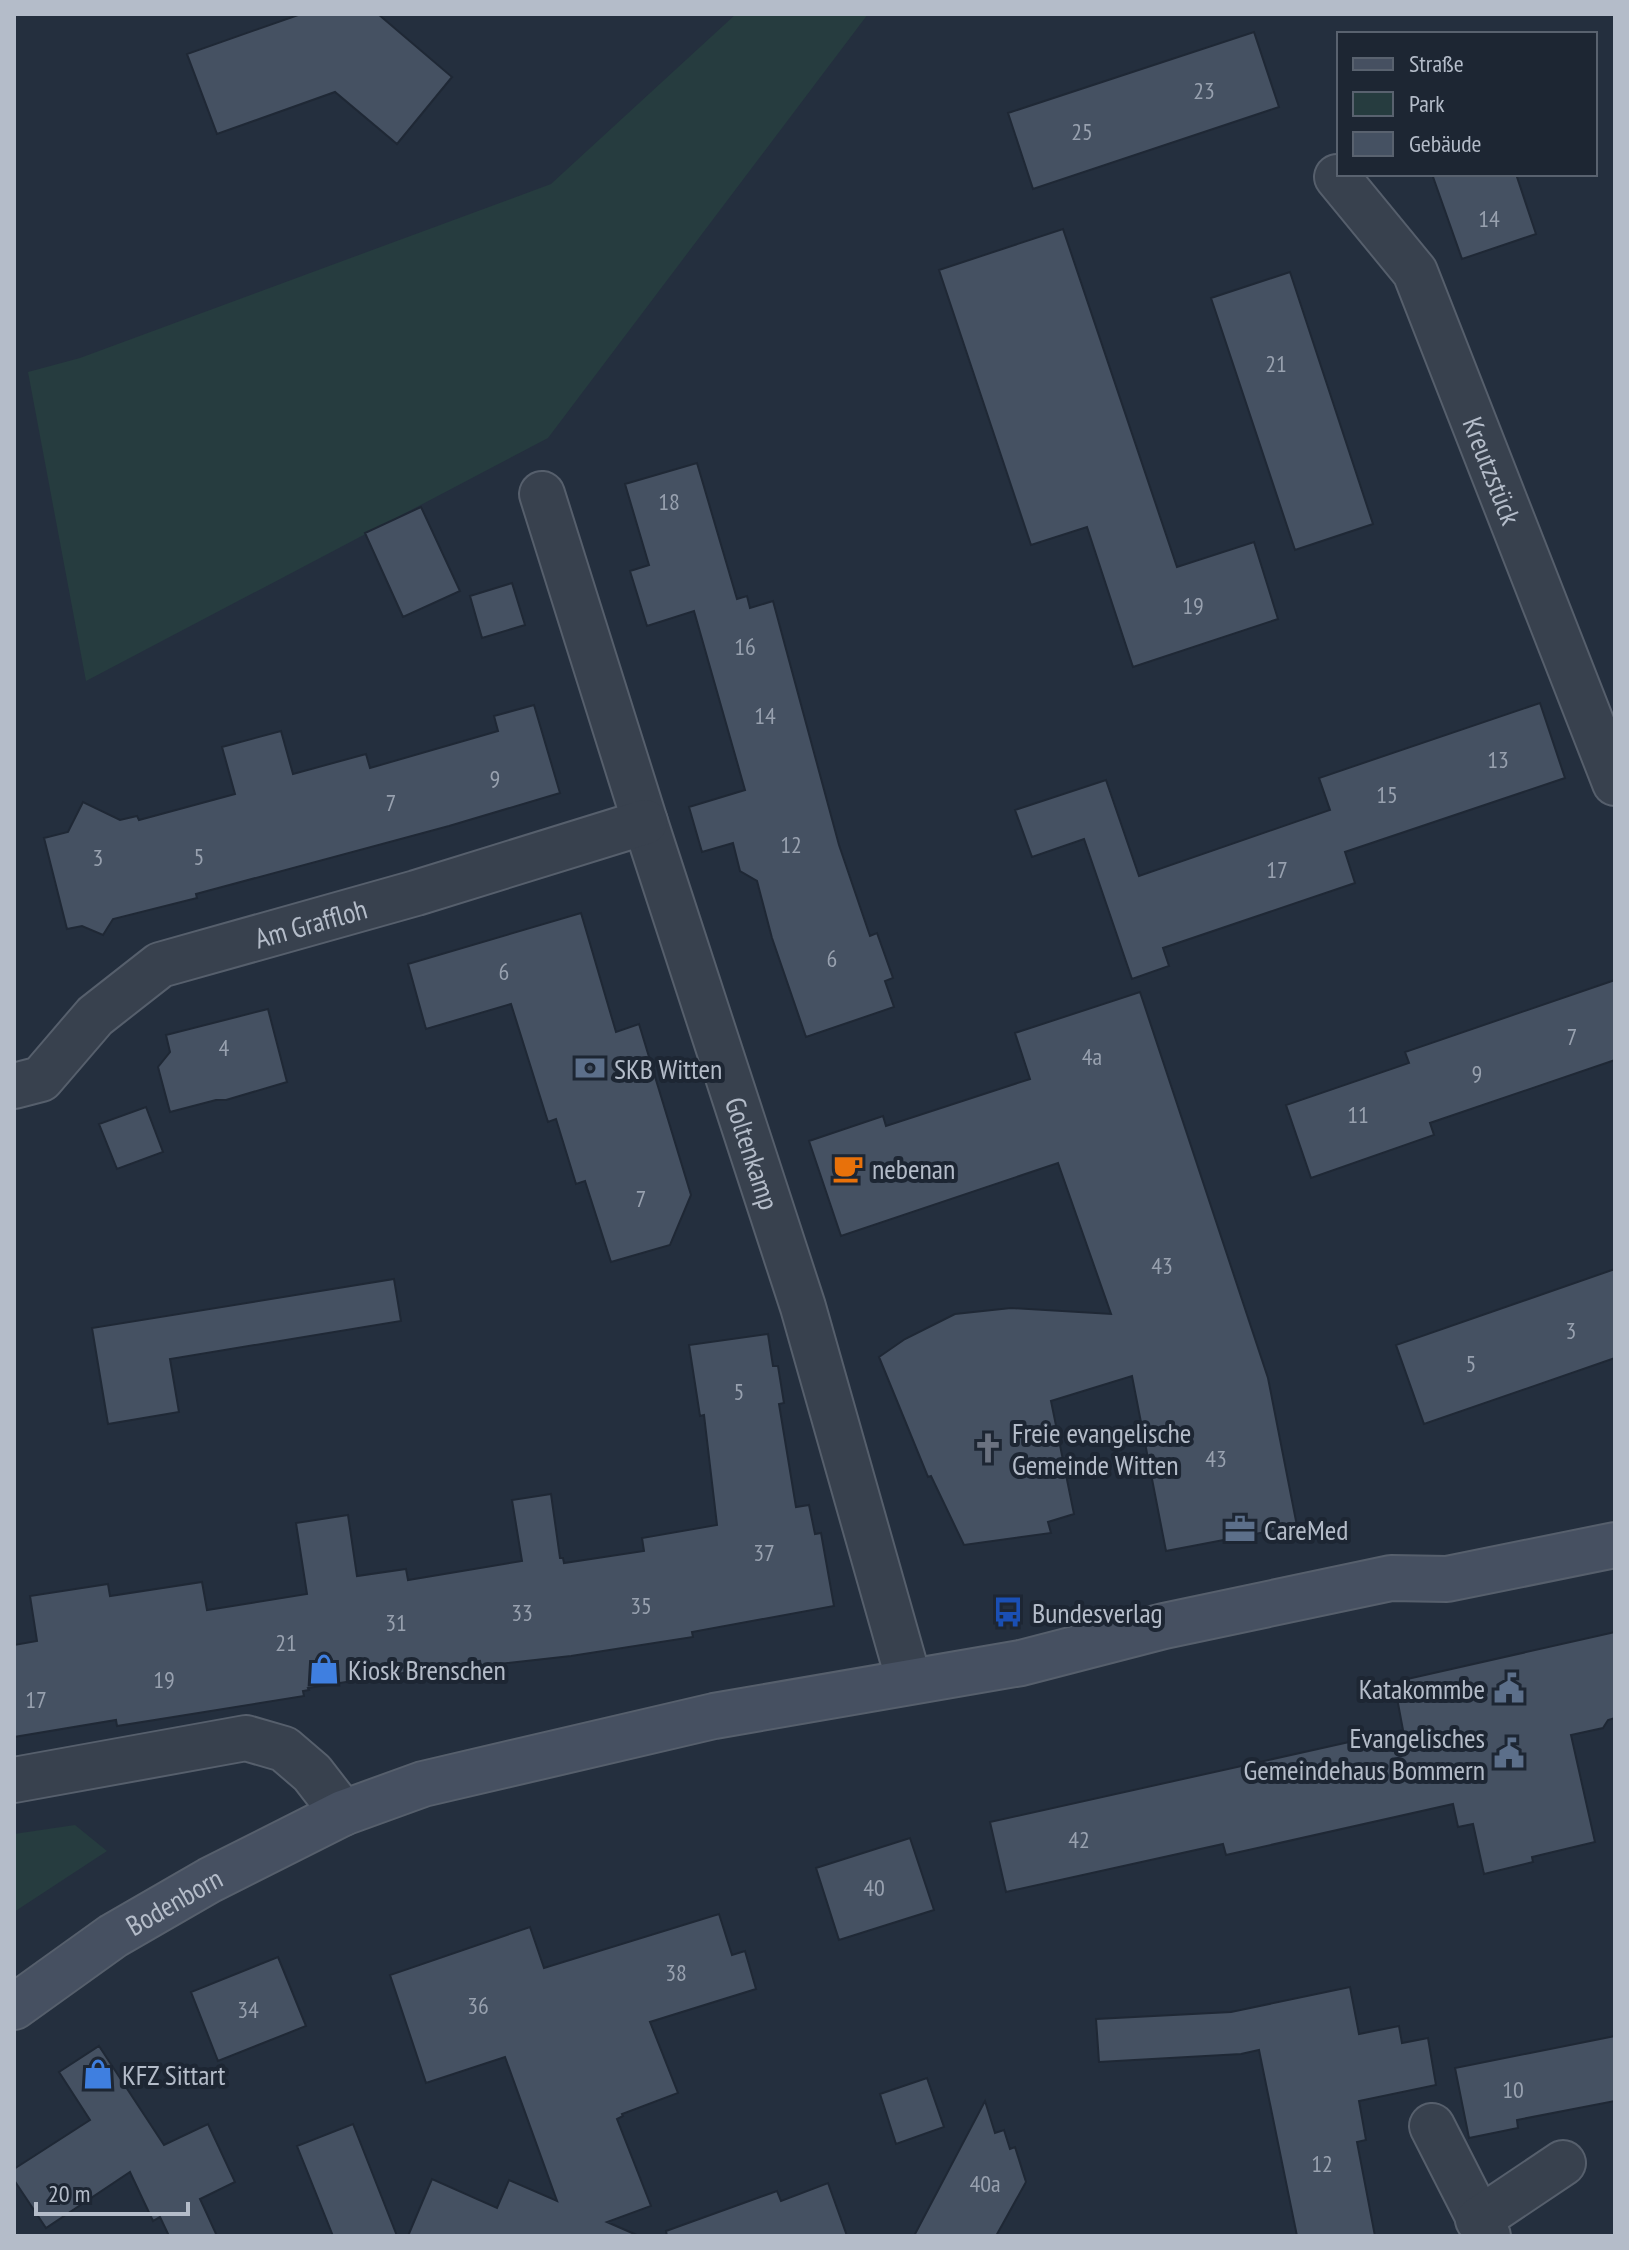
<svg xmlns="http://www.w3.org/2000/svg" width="1629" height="2250" font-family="'PT Sans Narrow',sans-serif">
	<rect width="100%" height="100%" fill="#242f3e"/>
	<path fill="#263c3f" d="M736 14H868L548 438 86 681 28 372 80 358 551 184Z
		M75 1825 107 1851 14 1912V1834Z"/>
	<path fill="#455162" stroke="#1f2835" stroke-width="2" d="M301 14H378L452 77 397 144 335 92 217 134 187 54Z
		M1254 32 1279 107 1033 189 1008 113Z
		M1432 174H1516L1536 234 1462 259Z
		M1063 229 1177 567 1254 542 1278 619 1133 667 1087 527 1031 545 939 270Z
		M1290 272 1373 524 1295 550 1211 298Z
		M697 463 737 599 747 596 750 608 773 601 839 845 870 936 877 933 893 978 885 981 894 1007 806 1037 772 938 757 881 740 871 733 843 702 852 689 807 745 790 694 611 647 626 630 571 649 565 625 484Z
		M421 507 460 591 403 617 365 533Z
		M512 583 525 625 482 638 470 596Z
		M1540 703 1565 778 1345 852 1355 883 1163 948 1169 966 1132 979 1084 839 1032 857 1015 810 1106 780 1139 876 1330 810 1319 778Z
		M534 705 560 793 449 826 196 894 197 898 113 919 103 935 82 926 67 929 44 838 68 832 83 802 120 820 137 816 139 820 235 794 222 747 281 731 293 774 366 754 370 768 498 731 494 716Z
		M581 913 616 1032 639 1024 691 1195 670 1245 611 1262 585 1181 576 1184 556 1119 548 1122 511 1004 426 1029 408 964Z
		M1615 980V1060L1430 1123 1434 1135 1311 1178 1286 1105 1409 1063 1405 1052Z
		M1140 992 1268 1378 1297 1526 1166 1551 1132 1376 1051 1401 1074 1514 1048 1522 1051 1533 964 1545 931 1476 928 1477 879 1357 905 1339 955 1314 1011 1308 1111 1314 1058 1163 841 1236 809 1141 883 1116 886 1126 1030 1079 1015 1033Z
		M268 1009 287 1082 226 1100H216L170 1112 158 1067 170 1052 166 1035Z
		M146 1107 163 1152 117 1169 99 1124Z
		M1615 1269V1358L1424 1424 1396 1345Z
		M394 1279 401 1321 170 1359 179 1412 108 1424 92 1328Z
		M768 1334 773 1366H778L784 1403 779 1404 796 1507 809 1505 815 1534 821 1533 834 1606 692 1632 693 1637 571 1656 481 1666 480 1661 308 1688 309 1690 303 1691 304 1696 117 1726 116 1720 14 1737V1645L37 1641 30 1596 108 1584 110 1596 202 1582 207 1610 307 1594 296 1523 348 1515 357 1576 406 1569 408 1580 522 1561 512 1500 551 1494 560 1558H563L564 1563 644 1551 642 1538 717 1525 704 1415 700 1416 689 1345Z
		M1615 1632V1718L1608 1720 1603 1728 1571 1735 1595 1842 1532 1857 1533 1862 1484 1874 1473 1824 1458 1827 1453 1804 1226 1855 1223 1844 1006 1892 990 1822 1403 1730 1394 1682Z
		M910 1838 934 1910 839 1940 816 1868Z
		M719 1914 732 1955 745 1951 756 1989 650 2022 678 2093 622 2114 623 2116 617 2119 651 2206 607 2222 639 2236H408L432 2179 497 2208 509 2180 557 2201 505 2057 426 2083 390 1975 530 1927 544 1968Z
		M278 1957 306 2026 218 2061 191 1992Z
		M1350 1987 1359 2034 1399 2026 1402 2043 1428 2038 1436 2085 1359 2101 1366 2140 1357 2142 1375 2236H1297L1259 2050 1241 2054 1099 2062 1096 2019 1231 2012Z
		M1615 2036V2101L1517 2120 1518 2128 1469 2138 1455 2068Z
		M99 2046 164 2145 208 2124 235 2182 200 2199 217 2236H169L160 2217 153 2221 130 2172 46 2228 14 2180V2169L90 2120 59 2072Z
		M927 2078 944 2127 896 2144 880 2094Z
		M985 2101 995 2133 1004 2130 1010 2149 1015 2147 1026 2182 996 2236H914Z
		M353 2124 397 2236H333L297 2146Z
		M828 2183 847 2236H667L666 2231 777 2191 781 2201Z"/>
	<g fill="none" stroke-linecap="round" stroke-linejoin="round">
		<g stroke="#565f6c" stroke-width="48">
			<g id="street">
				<path id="s1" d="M1337 177 1415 272 1615 783"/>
				<path id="s2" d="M542 494 645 822 803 1307 909 1681"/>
				<path id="s3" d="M14 1086 41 1079 95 1016 160 965 416 893 645 822"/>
				<path d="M14 1780 246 1738 284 1749 312 1773 343 1813"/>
				<path d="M1432 2126 1488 2236"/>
				<path d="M1478 2220 1563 2163"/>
			</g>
		</g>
		<g stroke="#565f6c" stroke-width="48">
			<g id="secondary">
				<path id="s4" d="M14 2007 113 1936 210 1880 343 1813 423 1784 714 1716 1021 1663 1164 1626 1391 1578 1447 1579 1615 1545"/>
			</g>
		</g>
		<use href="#street" stroke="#38414e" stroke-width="44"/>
		<use href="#secondary" stroke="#465061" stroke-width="44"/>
	</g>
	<defs>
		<g id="bank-bare" transform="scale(2.4)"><path d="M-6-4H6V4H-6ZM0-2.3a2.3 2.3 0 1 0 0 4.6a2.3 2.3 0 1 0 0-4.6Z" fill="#5c6f8a" stroke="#1d2633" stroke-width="2.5" paint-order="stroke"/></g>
		<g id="cafe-bare" transform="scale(2.4)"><path d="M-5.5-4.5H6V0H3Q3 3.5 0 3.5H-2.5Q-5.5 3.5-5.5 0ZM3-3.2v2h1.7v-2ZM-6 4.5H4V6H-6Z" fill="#e8710a" stroke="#1d2633" stroke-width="2.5" paint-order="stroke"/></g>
		<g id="church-bare" transform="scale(2.4)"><path d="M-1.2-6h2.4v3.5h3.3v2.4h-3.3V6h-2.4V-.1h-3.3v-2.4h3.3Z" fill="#6b7280" stroke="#1d2633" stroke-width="2.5" paint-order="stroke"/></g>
		<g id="office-bare" transform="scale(2.4)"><path d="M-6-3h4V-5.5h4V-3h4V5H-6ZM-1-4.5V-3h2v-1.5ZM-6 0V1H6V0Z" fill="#5c6f8a" stroke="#1d2633" stroke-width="2.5" paint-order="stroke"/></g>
		<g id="bus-bare" transform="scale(2.4)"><path d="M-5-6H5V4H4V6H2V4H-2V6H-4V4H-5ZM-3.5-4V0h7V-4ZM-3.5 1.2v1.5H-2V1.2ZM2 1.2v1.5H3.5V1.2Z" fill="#1a4fb4" stroke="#1d2633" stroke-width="2.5" paint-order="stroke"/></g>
		<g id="shop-bare" transform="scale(2.4)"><path d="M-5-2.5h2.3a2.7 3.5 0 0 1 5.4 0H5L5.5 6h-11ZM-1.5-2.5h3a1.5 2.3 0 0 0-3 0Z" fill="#3f7fe0" stroke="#1d2633" stroke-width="2.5" paint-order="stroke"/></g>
		<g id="civic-bare" transform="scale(2.4)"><path d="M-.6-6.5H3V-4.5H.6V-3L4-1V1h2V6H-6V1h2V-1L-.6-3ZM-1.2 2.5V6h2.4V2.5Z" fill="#5c6f8a" stroke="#1d2633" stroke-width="2.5" paint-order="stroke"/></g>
	</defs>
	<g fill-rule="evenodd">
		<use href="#bank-bare" x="590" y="1068"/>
		<use href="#cafe-bare" x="848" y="1168"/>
		<use href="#church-bare" x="988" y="1448"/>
		<use href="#office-bare" x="1240" y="1529"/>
		<use href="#bus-bare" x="1008" y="1612"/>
		<use href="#shop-bare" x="324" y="1669"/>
		<use href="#civic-bare" x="1509" y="1688"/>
		<use href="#civic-bare" x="1509" y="1753"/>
		<use href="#shop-bare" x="98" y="2074"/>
	</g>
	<g text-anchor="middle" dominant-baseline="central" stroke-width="8" stroke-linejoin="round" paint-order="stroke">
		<g font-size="24" fill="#98a1af">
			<text x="1204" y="90">23</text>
			<text x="1082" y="131">25</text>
			<text x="1489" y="218">14</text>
			<text x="1276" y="363">21</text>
			<text x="669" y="501">18</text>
			<text x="1193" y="605">19</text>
			<text x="745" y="646">16</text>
			<text x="765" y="715">14</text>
			<text x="1498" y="759">13</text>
			<text x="495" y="778">9</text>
			<text x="1387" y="794">15</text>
			<text x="391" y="802">7</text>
			<text x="791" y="844">12</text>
			<text x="199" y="856">5</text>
			<text x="98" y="857">3</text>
			<text x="1277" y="869">17</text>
			<text x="832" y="958">6</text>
			<text x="504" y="971">6</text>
			<text x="1572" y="1036">7</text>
			<text x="224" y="1047">4</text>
			<text x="1092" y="1056">4a</text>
			<text x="1477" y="1073">9</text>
			<text x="1358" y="1114">11</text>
			<text x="641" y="1198">7</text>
			<text x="1162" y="1265">43</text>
			<text x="1571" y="1330">3</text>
			<text x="1471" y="1363">5</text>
			<text x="739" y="1391">5</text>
			<text x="1216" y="1458">43</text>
			<text x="764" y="1552">37</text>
			<text x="641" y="1605">35</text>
			<text x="522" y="1612">33</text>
			<text x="396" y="1622">31</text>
			<text x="286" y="1642">21</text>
			<text x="164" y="1679">19</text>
			<text x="36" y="1699">17</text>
			<text x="1079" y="1839">42</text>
			<text x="874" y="1887">40</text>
			<text x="676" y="1972">38</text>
			<text x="478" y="2005">36</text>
			<text x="248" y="2009">34</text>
			<text x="1513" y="2089">10</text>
			<text x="1322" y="2163">12</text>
			<text x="985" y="2183">40a</text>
		</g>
		<g font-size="28" fill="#b4bcc9" stroke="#1d2633">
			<text stroke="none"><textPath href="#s1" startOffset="336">Kreutzstück</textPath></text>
			<text stroke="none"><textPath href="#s3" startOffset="350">Am Graffloh</textPath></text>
			<text stroke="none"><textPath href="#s2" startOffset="692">Goltenkamp</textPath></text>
			<text stroke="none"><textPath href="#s4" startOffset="192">Bodenborn</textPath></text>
		</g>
		<g font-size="28" fill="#b4bcc9" stroke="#1d2633" text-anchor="start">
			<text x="614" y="1068">SKB Witten</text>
			<text x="872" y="1168">nebenan</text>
			<text x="1012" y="1432">Freie evangelische<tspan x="1012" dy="32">Gemeinde Witten</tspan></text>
			<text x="1264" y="1529">CareMed</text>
			<text x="1032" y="1612">Bundesverlag</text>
			<text x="348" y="1669">Kiosk Brenschen</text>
			<text x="1485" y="1688" text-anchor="end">Katakommbe</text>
			<text x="1485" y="1737" text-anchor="end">Evangelisches<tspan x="1485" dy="32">Gemeindehaus Bommern</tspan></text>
			<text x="122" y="2074">KFZ Sittart</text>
		</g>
	</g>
	<rect width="1629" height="2250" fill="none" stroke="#b4bcc9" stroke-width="32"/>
	<rect x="1337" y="32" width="260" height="144" fill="#1d2633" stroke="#59626f" stroke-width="2"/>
	<rect x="1353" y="58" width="40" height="12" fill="#465061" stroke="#59626f" stroke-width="2"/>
	<text x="1409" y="72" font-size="24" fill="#b4bcc9">Straße</text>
	<rect x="1353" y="92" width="40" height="24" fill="#263c3f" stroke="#59626f" stroke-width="2"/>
	<text x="1409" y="112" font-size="24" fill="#b4bcc9">Park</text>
	<rect x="1353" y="132" width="40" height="24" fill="#455162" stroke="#59626f" stroke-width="2"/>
	<text x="1409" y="152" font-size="24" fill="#b4bcc9">Gebäude</text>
	<path d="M36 2202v12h152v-12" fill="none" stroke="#b4bcc9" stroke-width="4"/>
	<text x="48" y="2202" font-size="24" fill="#b4bcc9" stroke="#1d2633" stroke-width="6" paint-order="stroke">20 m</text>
</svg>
